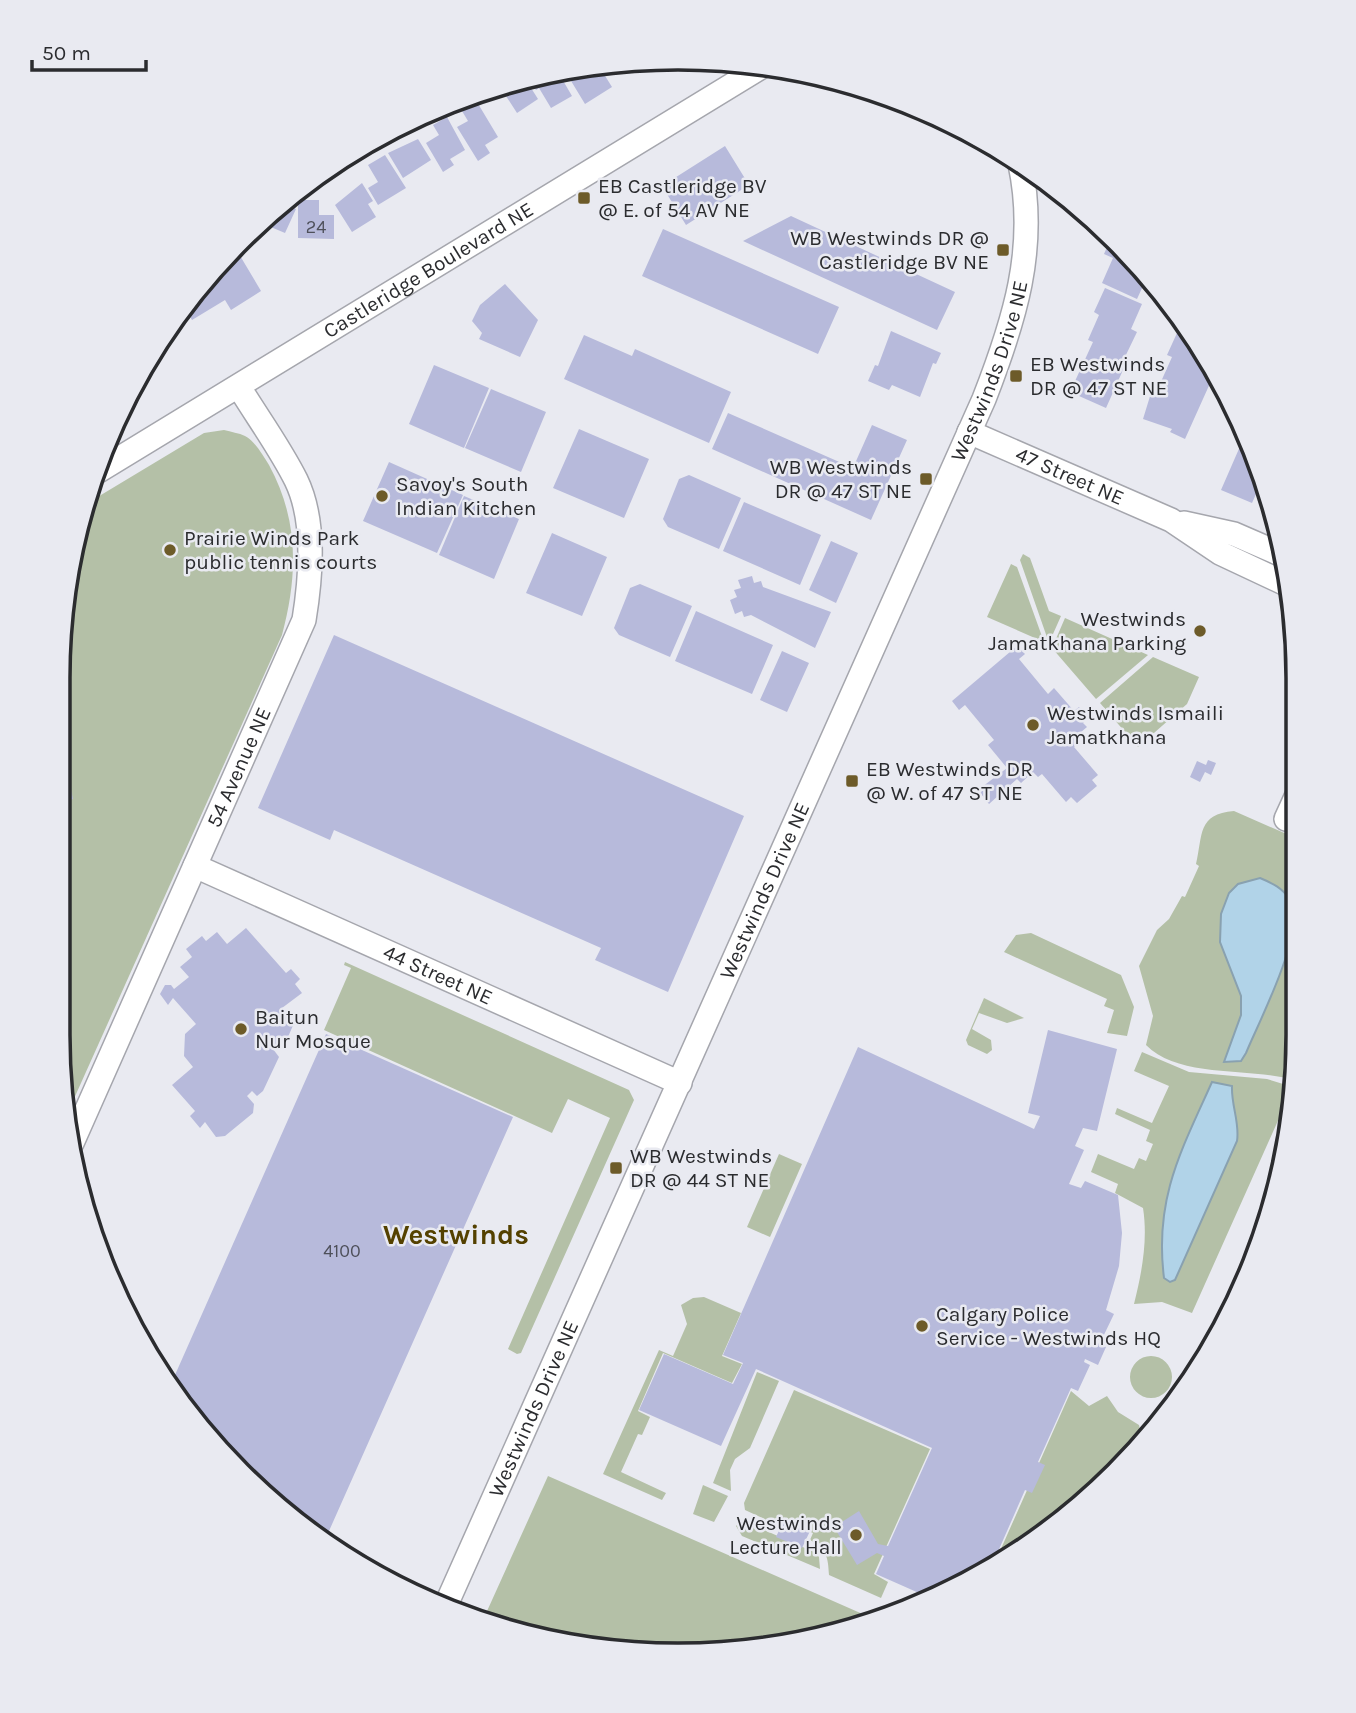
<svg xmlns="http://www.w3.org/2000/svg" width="1356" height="1713" font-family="Karla,sans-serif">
	<rect width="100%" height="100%" fill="#e9eaf1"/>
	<path fill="#b4c0a7" d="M224 430C231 432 239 433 245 436 255 441 263 456 269 465 299 520 298 575 282 635L68 1112 58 1035 59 638 86 504 204 433Z
		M1023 554 1030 558 1049 611 1061 616 1049 643 1020 560Z
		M1011 564 1017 567 1044 642 987 617Z
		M1065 618 1148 655 1096 699 1052 648Z
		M1153 657 1199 677 1187 704 1138 747 1100 703Z
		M1234 811 1298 839V1035L1294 1080C1251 1067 1179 1079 1146 1045L1153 1016 1139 966 1157 930 1169 919 1182 896 1185 897 1199 866 1196 864C1203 835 1197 814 1234 811Z
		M1031 933 1121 975 1134 1007 1127 1036 1107 1033 1114 1010 1104 1006 1107 999 1004 952 1016 935Z
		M345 962 629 1090 634 1100 521 1353 517 1354 508 1349 610 1118 568 1099 552 1133 324 1030 351 968 344 965Z
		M984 998 1024 1018 1007 1023 979 1013 972 1029 991 1040 992 1050 987 1054 968 1045 966 1040Z
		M1142 1052 1189 1072 1267 1079 1293 1087 1192 1313 1162 1302 1134 1304C1142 1272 1148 1240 1143 1208L1115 1193 1118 1184 1091 1172 1098 1154 1134 1169 1139 1158 1146 1161 1153 1144 1146 1141 1150 1130 1115 1114 1117 1108 1152 1123 1169 1086 1134 1071Z
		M779 1154 802 1164 770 1237 747 1227Z
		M704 1297 741 1313 722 1356 742 1364 732 1383 663 1353 638 1411 650 1417 642 1435 638 1434 621 1472 666 1493 662 1500 603 1474 659 1350 673 1356 687 1324 681 1305 693 1298Z
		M1130 1377a21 21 0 1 1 42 0a21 21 0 1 1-42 0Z
		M757 1372 779 1381 750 1448 735 1459 730 1470 731 1491 713 1483Z
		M794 1390 930 1449 874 1574 888 1582 881 1598 829 1575C828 1557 827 1549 810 1540L813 1533 778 1518 775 1524 745 1510 744 1503Z
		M1071 1391 1089 1406 1107 1396 1118 1412 1139 1425 1142 1439 1087 1501 992 1569Z
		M548 1476 874 1619 838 1634 678 1655 517 1634 483 1620Z
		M703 1485 728 1496 714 1522 693 1514Z
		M742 1520 814 1552 819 1557 820 1569 742 1536 736 1526Z"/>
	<path fill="#b1d3e8" stroke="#89a1b0" stroke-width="2" d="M1260 878C1272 883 1283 888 1290 900 1307 931 1259 1021 1246 1053L1241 1061 1224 1062 1241 1015V996L1220 942 1221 914 1229 893 1238 884Z
		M1212 1082 1232 1086C1231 1105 1240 1123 1237 1141L1175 1280 1170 1282 1164 1278C1154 1199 1181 1151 1212 1082Z"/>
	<path fill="#b7badb" d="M622 62 606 72 601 63Z
		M597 63 612 87 585 104 565 71Z
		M558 72 572 96 551 108 539 88 536 90 529 79Z
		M526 80 538 99 517 113 506 96 511 93 505 84Z
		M477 102 498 137 485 145 490 153 478 161 457 127 468 121 462 111Z
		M447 117 465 150 450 159 454 165 443 172 426 143 439 135 433 125Z
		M418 139 431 160 403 178 388 153Z
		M725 146 749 185 686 225 662 186Z
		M385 155 406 188 378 205 368 188 378 182 368 165Z
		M362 183 373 201 368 204 376 217 352 232 335 205Z
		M298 200H319V215H334V239L298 238Z
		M289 206 296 209 285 233 266 225Z
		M791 216 955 292 937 330 743 241Z
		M663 229 839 307 818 354 642 276Z
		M1111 238 1142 267 1140 271 1148 275 1137 299 1102 283 1113 258 1104 254Z
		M239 254 261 291 231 310 225 300 192 320 184 307 210 271Z
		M505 284 538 320 520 357 479 339 482 333 472 321 480 305Z
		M1105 288 1142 304 1131 329 1137 332 1124 359 1127 361 1106 408 1070 392 1093 342 1088 340 1099 315 1094 312Z
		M1182 322 1216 370 1185 439 1170 432 1172 429 1143 419 1151 393 1155 395 1172 357 1167 355Z
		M891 331 941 353 936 364 933 363 920 397 892 385 889 390 868 381 875 365 878 366Z
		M584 335 632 356 635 349 731 392 709 443 564 379Z
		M434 365 489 388 464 448 409 424Z
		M491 389 546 412 521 472 465 448Z
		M728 413 853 468 872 425 907 440 871 520 712 449Z
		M579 429 649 459 624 518 553 488Z
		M1245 435 1264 476 1252 503 1221 490Z
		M389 462 463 495 437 553 363 521Z
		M689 475 741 498 719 549 668 527 663 519 679 479Z
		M464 496 519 519 494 579 439 555Z
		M744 502 821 535 800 585 723 551Z
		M552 533 607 557 582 616 526 593Z
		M831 541 858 553 836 603 809 590Z
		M752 576 754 583 761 581 763 587 831 612 815 648 751 615 744 617 742 611 735 614 730 600 737 597 734 590 741 588 738 580Z
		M640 584 692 606 670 657 619 635 614 628 630 588Z
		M696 611 773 645 752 694 675 661Z
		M334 635 744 816 668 992 595 960 601 948 334 830 330 840 258 808Z
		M1017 646 1025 654 1019 659 1048 694 1054 688 1074 711 1079 707 1088 718 1083 723 1087 727 1074 738 1078 743 1074 747 1098 775 1092 780 1097 786 1077 803 1071 797 1066 802 1042 774 1038 777 1033 772 1021 783 1017 779 989 804 978 790 1007 768 988 745 994 740 965 705 959 710 952 701Z
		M782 651 809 663 787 712 760 700Z
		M1208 760 1216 763 1211 775 1205 772 1200 782 1190 777 1197 761 1206 765Z
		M70 786 73 799 59 802V788Z
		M246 928 286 973 291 969 300 979 295 984 302 993 282 1008 294 1023 288 1037 273 1049 279 1057 263 1091 257 1096 252 1091 247 1096 254 1104 253 1113 225 1136 216 1137 205 1122 200 1128 190 1116 195 1111 172 1085 193 1067 184 1056 185 1034 196 1024 173 998 168 1005 160 994 165 985H171L174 989 189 977 180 967 192 957 186 949 202 936 206 941 217 932 227 944Z
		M1048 1030 1117 1049 1097 1131 1083 1128 1075 1146 1084 1150 1069 1184 1081 1188 1085 1181 1118 1195 1122 1233 1119 1266 1106 1310 1114 1314 1101 1341 1095 1338 1093 1341 1106 1347 1098 1365 1085 1359 1084 1362 1090 1365 1078 1391 1071 1388 1038 1462 1045 1465 1032 1493 1025 1490 993 1563 998 1565 928 1597 876 1574 884 1556 877 1553 857 1565 834 1527 859 1511 878 1544 888 1546 932 1448 756 1369 721 1446 639 1410 664 1354 733 1384 743 1363 723 1355 858 1047 1034 1129 1040 1116 1028 1113Z
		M326 1034 513 1117 325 1540 239 1473 171 1384Z
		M784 1520 810 1531 802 1548 776 1537Z"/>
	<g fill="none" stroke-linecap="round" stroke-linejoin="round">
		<g stroke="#a5a6ad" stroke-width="26">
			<g id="minor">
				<path id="s1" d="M969 432 1171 520 1220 553 1286 584"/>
				<path id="s2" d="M92 475 763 66"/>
				<path d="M1184 523 1234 534 1280 554"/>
				<path d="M1286 819 1297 795"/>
				<path id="s3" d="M195 866 680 1083"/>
				<path id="s4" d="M72 1143 304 620C311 577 316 521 296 480 280 448 258 418 239 387"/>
				<path id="s5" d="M446 1605 984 399C1014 322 1038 248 1020 164"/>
			</g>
		</g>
		<use href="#minor" stroke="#fff" stroke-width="23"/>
	</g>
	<g fill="#6d5b29" stroke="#e9eaf1" stroke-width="2.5">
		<rect x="577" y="191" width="14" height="14" rx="3.5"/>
		<rect x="996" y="243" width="14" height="14" rx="3.5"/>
		<rect x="1009" y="369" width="14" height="14" rx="3.5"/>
		<rect x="919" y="472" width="14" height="14" rx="3.5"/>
		<circle cx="382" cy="496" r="7"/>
		<circle cx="170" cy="550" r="7"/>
		<circle cx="1200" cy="631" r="7"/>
		<circle cx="1033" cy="725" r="7"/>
		<rect x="845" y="774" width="14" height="14" rx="3.5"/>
		<circle cx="241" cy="1029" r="7"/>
		<rect x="609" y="1161" width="14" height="14" rx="3.5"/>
		<circle cx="922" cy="1326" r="7"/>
		<circle cx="856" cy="1535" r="7"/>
	</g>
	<g text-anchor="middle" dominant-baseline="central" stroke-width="5" stroke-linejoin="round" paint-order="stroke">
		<g font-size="18" fill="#4e505a">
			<text x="316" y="227">24</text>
			<text x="342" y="1251">4100</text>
		</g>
		<g font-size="21" fill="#2b2c2f" stroke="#e9eaf1" text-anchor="start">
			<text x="598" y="186">EB Castleridge BV<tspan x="598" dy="24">@ E. of 54 AV NE</tspan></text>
			<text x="989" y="238" text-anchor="end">WB Westwinds DR @<tspan x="989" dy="24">Castleridge BV NE</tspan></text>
			<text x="1030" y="364">EB Westwinds<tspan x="1030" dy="24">DR @ 47 ST NE</tspan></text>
			<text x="912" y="467" text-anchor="end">WB Westwinds<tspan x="912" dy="24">DR @ 47 ST NE</tspan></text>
			<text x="396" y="484">Savoy's South<tspan x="396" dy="24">Indian Kitchen</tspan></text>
			<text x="184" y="538">Prairie Winds Park<tspan x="184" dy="24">public tennis courts</tspan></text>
			<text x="1186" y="619" text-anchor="end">Westwinds<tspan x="1186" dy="24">Jamatkhana Parking</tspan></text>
			<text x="1047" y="713">Westwinds Ismaili<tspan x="1047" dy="24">Jamatkhana</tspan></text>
			<text x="866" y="769">EB Westwinds DR<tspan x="866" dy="24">@ W. of 47 ST NE</tspan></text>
			<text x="255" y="1017">Baitun<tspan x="255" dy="24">Nur Mosque</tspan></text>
			<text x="630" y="1156">WB Westwinds<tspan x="630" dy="24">DR @ 44 ST NE</tspan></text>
			<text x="936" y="1314">Calgary Police<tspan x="936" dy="24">Service - Westwinds HQ</tspan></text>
			<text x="842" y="1523" text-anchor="end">Westwinds<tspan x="842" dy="24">Lecture Hall</tspan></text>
		</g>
		<g font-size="21" fill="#2b2c2f" stroke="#e9eaf1">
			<text stroke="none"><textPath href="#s2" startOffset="394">Castleridge Boulevard NE</textPath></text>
			<text stroke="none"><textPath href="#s5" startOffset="1349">Westwinds Drive NE</textPath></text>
			<text stroke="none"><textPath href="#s1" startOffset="110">47 Street NE</textPath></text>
			<text stroke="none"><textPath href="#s4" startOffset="411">54 Avenue NE</textPath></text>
			<text stroke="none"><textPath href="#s5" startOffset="782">Westwinds Drive NE</textPath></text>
			<text stroke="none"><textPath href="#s3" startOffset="266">44 Street NE</textPath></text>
			<text stroke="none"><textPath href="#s5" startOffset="215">Westwinds Drive NE</textPath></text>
		</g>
		<g font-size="28" font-weight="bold" fill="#544100" stroke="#e9eaf1">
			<text x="456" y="1234">Westwinds</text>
		</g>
	</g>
	<path d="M0 0H1356V1713H0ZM678 70H678A608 608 0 0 1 1286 678V1035A608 608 0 0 1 678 1643H678A608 608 0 0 1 70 1035V678A608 608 0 0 1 678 70Z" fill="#e9eaf1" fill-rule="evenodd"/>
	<path fill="none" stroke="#2b2c2f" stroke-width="3.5" d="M678 70H678A608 608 0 0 1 1286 678V1035A608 608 0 0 1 678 1643H678A608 608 0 0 1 70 1035V678A608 608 0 0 1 678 70Z"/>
	<path d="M32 60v10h114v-10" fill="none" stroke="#2b2c2f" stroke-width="3.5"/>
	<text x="42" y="60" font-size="21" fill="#2b2c2f" stroke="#e9eaf1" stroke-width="5" paint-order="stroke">50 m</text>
</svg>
